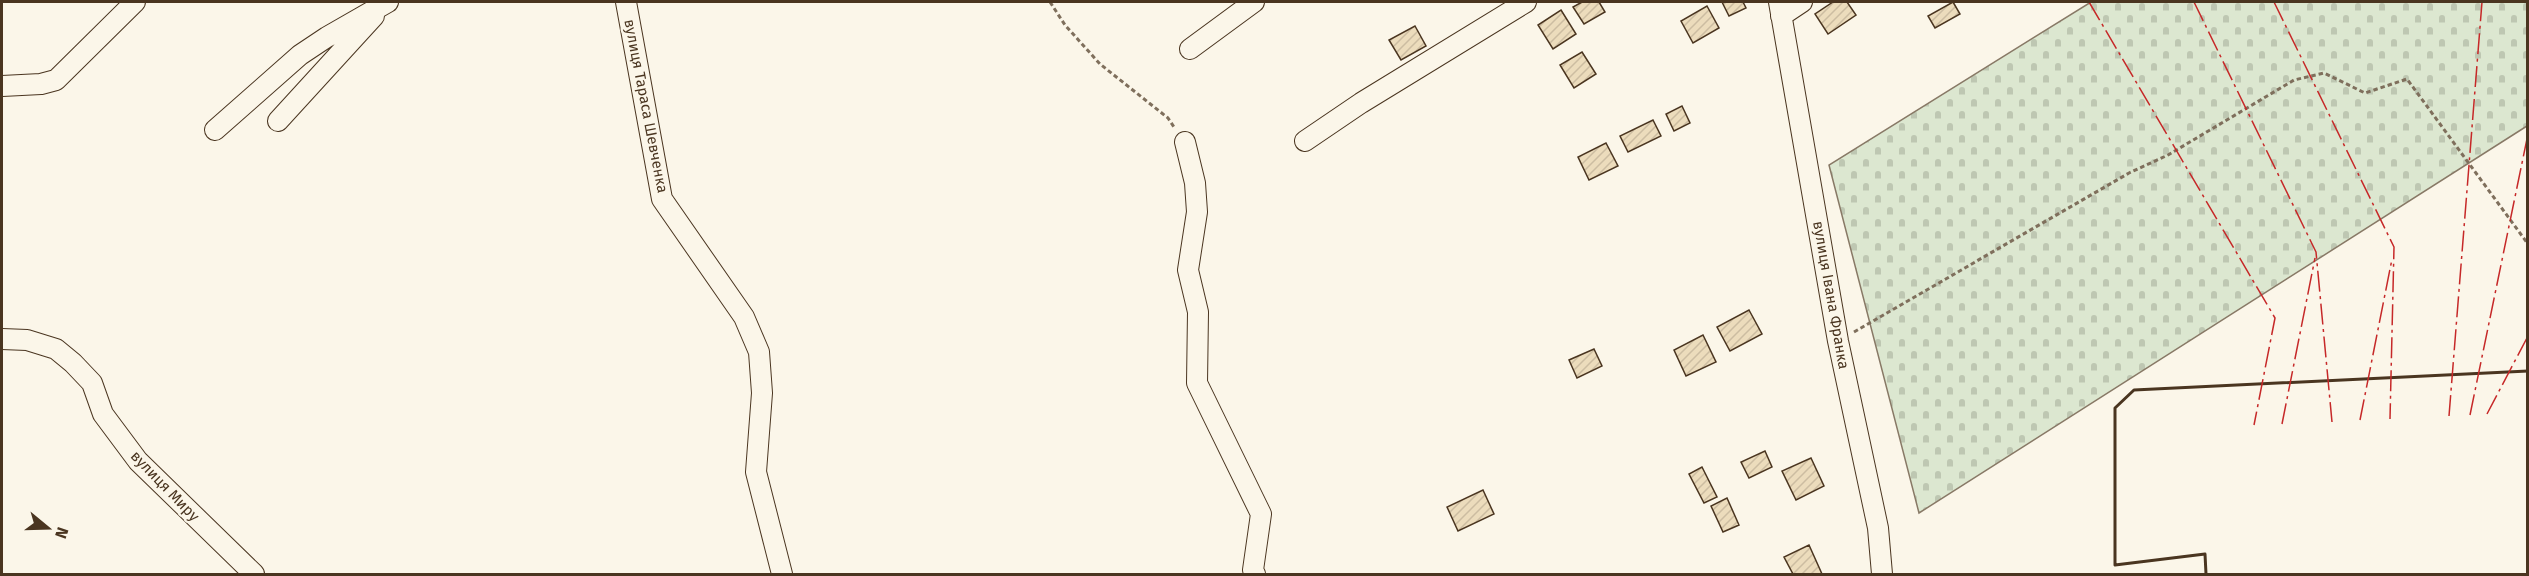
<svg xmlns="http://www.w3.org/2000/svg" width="2529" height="576" font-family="'Fira Sans',sans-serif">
	<defs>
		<pattern id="cemetery-stones" width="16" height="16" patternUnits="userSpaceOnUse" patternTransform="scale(1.5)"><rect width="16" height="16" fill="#dce7d0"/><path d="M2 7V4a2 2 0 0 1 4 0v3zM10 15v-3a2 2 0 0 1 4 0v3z" fill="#bec7b2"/></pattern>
		<pattern id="building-hatch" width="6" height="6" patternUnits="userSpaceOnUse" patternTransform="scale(1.5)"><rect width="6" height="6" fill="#ecdcbc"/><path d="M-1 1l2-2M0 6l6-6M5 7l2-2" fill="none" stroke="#ccbda1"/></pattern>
	</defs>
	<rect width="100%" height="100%" fill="#fbf6e9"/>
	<path fill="url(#cemetery-stones)" stroke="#887966" stroke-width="1.5" d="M2091 2H2527V126L1919 513 1829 165Z"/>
	<path fill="url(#building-hatch)" stroke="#4a3520" stroke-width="1.5" d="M1582 2H1599L1605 12 1584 24 1573 7Z
		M1722 2H1743L1746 8 1729 16Z
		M1833 2H1847L1856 15 1828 34 1815 14Z
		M1953 2 1960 14 1935 28 1928 16Z
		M1707 6 1719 28 1693 43 1681 21Z
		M1561 10 1576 34 1553 49 1538 25Z
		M1415 26 1426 46 1401 60 1389 40Z
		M1582 52 1596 74 1574 88 1560 65Z
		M1682 106 1690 123 1674 131 1666 114Z
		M1653 120 1661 136 1628 152 1620 136Z
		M1606 143 1618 166 1589 180 1578 157Z
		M1749 310 1762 334 1730 351 1717 327Z
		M1703 335 1716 362 1686 376 1674 350Z
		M1594 349 1602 366 1577 378 1569 360Z
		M1765 451 1772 467 1749 478 1741 462Z
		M1811 458 1824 486 1796 500 1782 471Z
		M1702 467 1717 497 1704 503 1689 474Z
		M1483 490 1494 514 1458 531 1447 507Z
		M1727 498 1739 525 1723 532 1711 506Z
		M1809 545 1822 574H1793L1784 557Z"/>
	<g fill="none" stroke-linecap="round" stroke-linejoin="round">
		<g stroke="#4a3520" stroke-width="22">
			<path id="minor" d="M626 2 662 199 744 317 759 352 762 393 756 472 782 574
				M1779 2 1838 341 1878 528 1882 574
				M1781 16 1802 2
				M1190 49 1254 2
				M2 86 41 84 56 80 135 2
				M278 121 374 16
				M215 130 300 55 327 37 388 2
				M1305 141 1361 103 1526 2
				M1185 142 1195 183 1197 212 1188 270 1198 312 1197 383 1261 514 1253 570 1255 574
				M2 339 27 340 56 349 73 363 92 383 103 414 138 461 254 574"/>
		</g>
		<path stroke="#7f6f5c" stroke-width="3" stroke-dasharray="4.5 3" stroke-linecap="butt" d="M1050 2 1065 25 1100 64 1168 118 1174 127
			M1854 332 2129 173 2168 155 2294 80 2324 73 2365 93 2407 79 2528 244"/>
		<use href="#minor" stroke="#fbf6e9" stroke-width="20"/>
		<path stroke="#4a3520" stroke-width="3" d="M2206 574 2205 554 2115 565V408L2134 390 2528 371"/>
		<path stroke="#c62828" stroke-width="1.5" stroke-dasharray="21 4.5 3 4.5" stroke-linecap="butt" d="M2089 2 2275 318 2254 425
			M2194 2 2316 252 2332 422
			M2274 2 2394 247 2390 419
			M2487 414 2528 336
			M2470 415 2528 134
			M2449 416 2482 2
			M2360 420 2392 259
			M2282 424 2315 258"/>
	</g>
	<g text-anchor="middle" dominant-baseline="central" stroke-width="4.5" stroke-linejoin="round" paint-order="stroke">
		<g font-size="15" fill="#4a3520" stroke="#fbf6e9">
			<text transform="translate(646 106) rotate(79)">вулиця Тараса Шевченка</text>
			<text transform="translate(1831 295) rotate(80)">вулиця Івана Франка</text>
			<text transform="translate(165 486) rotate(46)">вулиця Миру</text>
		</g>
	</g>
	<rect width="2529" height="576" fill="none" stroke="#4a3520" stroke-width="6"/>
	<g transform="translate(48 528) rotate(109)" stroke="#fbf6e9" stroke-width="4.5" paint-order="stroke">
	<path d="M0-4.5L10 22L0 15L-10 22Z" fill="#4a3520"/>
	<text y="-9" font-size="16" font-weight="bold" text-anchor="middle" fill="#4a3520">N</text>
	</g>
</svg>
